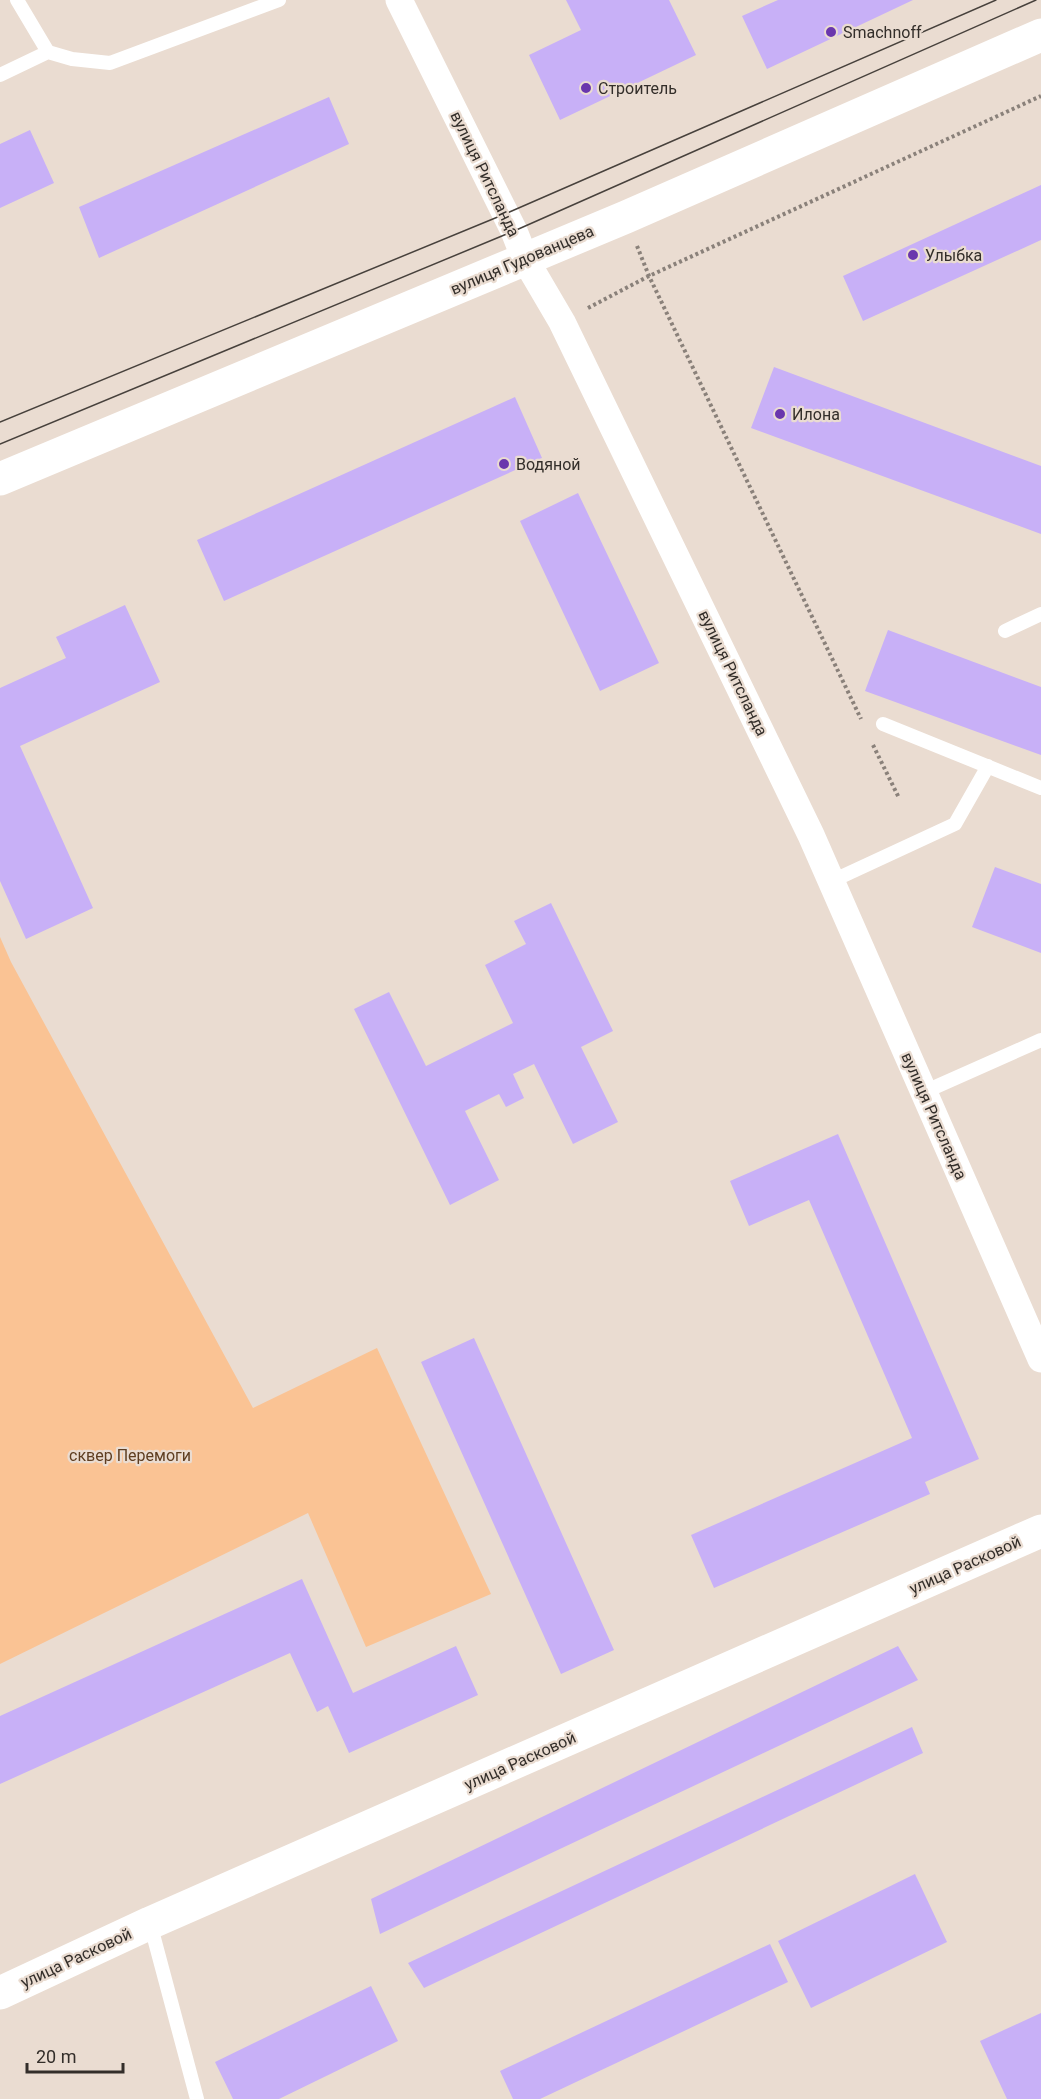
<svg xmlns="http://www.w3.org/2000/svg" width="1041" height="2099" font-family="Roboto,sans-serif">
	<rect width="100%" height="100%" fill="#eadcd1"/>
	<path fill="#fac394" d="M0 937 11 962 253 1408 377 1348 491 1594 366 1647 308 1513 0 1664Z"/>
	<path fill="#c8b0f7" d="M566 0H669L696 55 560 120 529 55 581 30Z
		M778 0H913L767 69 742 16Z
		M329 97 349 144 99 258 79 207Z
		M30 130 54 183 0 208V144Z
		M1041 185V240L863 321 843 276Z
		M774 367 1041 466V534L751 428Z
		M515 397 542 458 224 601 197 540Z
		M578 493 659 663 600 691 520 521Z
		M125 605 160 682 20 746 93 908 26 939 0 881V688L66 658 56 637Z
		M888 630 1041 687V755L865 691Z
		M995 867 1041 884V953L972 927Z
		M551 903 613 1031 581 1047 618 1122 573 1144 534 1064 513 1074 524 1098 506 1107 499 1094 465 1111 499 1180 450 1205 354 1009 389 992 426 1066 513 1023 485 965 526 944 514 921Z
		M838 1134 979 1459 925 1482 930 1494 714 1588 691 1535 912 1438 809 1200 749 1226 730 1181Z
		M474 1338 614 1650 561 1674 421 1362Z
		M302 1579 353 1693 456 1646 478 1695 349 1753 328 1706 317 1712 290 1653 0 1784V1716Z
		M898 1646 918 1680 380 1934 371 1899Z
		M912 1727 923 1753 424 1988 408 1963Z
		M915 1874 947 1942 811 2008 778 1941Z
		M770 1944 788 1982 540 2099H513L500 2071Z
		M371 1986 398 2041 279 2099H233L215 2062Z
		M1041 2013V2099H1007L980 2041Z"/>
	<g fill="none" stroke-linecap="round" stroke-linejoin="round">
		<path stroke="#8a817a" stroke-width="4" stroke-dasharray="3 3" stroke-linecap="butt" d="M637 246 649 276 861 719
			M588 308 649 276 1041 96
			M873 745 899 798"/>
		<path stroke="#fff" stroke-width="14" d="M17 0 48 52 72 59 110 63 279 0
			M0 75 48 52
			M1005 631 1041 614
			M883 724 1041 788
			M832 881 955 824 988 766
			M924 1092 1041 1040
			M150 1923 197 2099"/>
		<path stroke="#fff" stroke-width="27" d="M399 0 514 231 525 259 562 322 811 835 1041 1359"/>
		<path stroke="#fff" stroke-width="33" d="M0 479 626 217 1041 35
			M0 1993 150 1923 1041 1531"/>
		<path stroke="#47413c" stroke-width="1.5" d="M0 422 505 214 996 0
			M0 444 514 231 1036 0"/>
	</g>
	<g fill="#6a36ad" stroke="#eadcd1" stroke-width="2">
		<circle cx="831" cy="32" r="6"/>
		<circle cx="586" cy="88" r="6"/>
		<circle cx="913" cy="255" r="6"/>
		<circle cx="780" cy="414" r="6"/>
		<circle cx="504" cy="464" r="6"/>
	</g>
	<g text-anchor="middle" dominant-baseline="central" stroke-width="4.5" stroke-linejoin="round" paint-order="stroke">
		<g font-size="16" fill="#332e2a" stroke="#eadcd1" text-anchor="start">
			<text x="843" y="32">Smachnoff</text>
			<text x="598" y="88">Строитель</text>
			<text x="925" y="255">Улыбка</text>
			<text x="792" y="414">Илона</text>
			<text x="516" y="464">Водяной</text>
		</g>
		<g font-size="16" fill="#332e2a" stroke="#eadcd1">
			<text transform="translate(485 174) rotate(64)">вулиця Ритсланда</text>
			<text transform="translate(522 260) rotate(-23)">вулиця Гудованцева</text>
			<text transform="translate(733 673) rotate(64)">вулиця Ритсланда</text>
			<text transform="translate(934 1116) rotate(66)">вулиця Ритсланда</text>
			<text transform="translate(965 1565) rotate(-24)">улица Расковой</text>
			<text transform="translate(520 1761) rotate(-24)">улица Расковой</text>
			<text transform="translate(76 1958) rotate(-25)">улица Расковой</text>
		</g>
		<g font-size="16" fill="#5e3d20" stroke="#eadcd1">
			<text x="130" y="1455">сквер Перемоги</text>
		</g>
	</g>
	<path d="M27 2063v9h96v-9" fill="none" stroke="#332e2a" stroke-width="3"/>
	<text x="36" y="2063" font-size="18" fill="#332e2a" stroke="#eadcd1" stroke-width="4.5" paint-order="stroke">20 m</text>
</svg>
